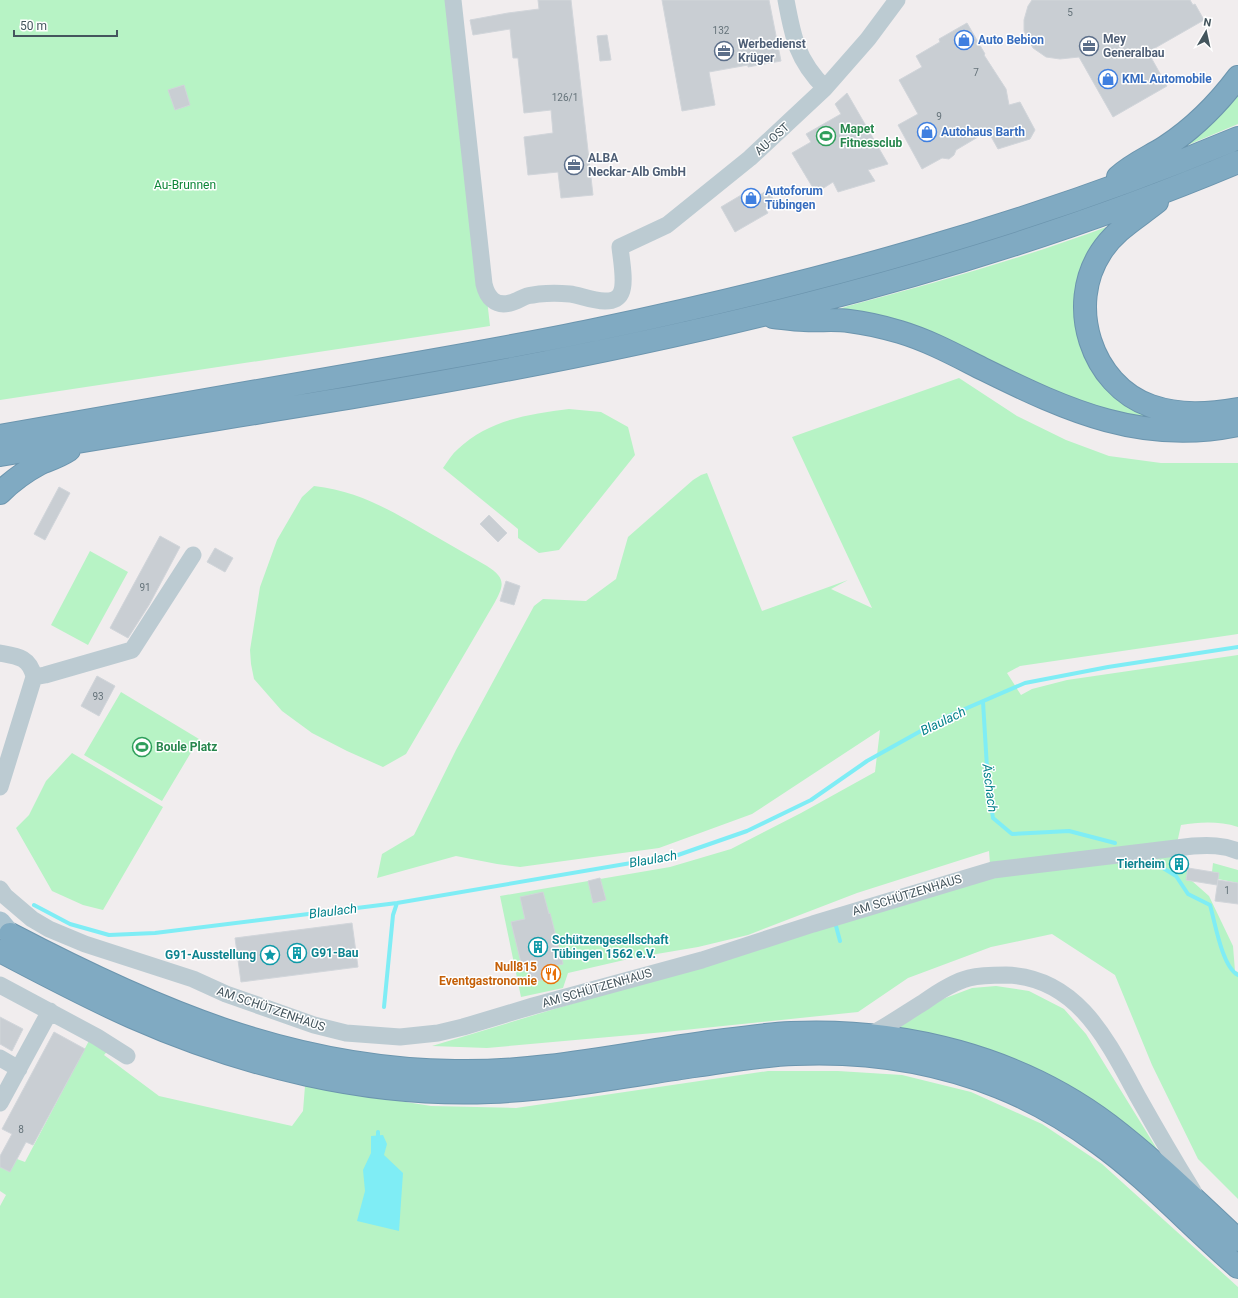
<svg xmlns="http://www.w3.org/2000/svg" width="1238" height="1298" font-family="Roboto,sans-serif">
	<rect width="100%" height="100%" fill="#f1edee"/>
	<path fill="#b7f3c5" d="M0 0H453L490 326 0 400Z
		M1238 88V124L1176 150Z
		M1109 226 1110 229 1077 322 1156 415 1155 421 1118 416 841 310 842 308 848 306C936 283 1023 258 1109 226Z
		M959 378 1017 416 1066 440 1109 456 1161 463H1238V634L1020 666 1007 673 1021 695 1032 689 1067 680 1238 655V827C1219 821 1200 822 1181 825L1172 866 1188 869 1186 880 1192 881 1209 896 1233 946 1235 971 1238 972V1199L1198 1159 1152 1065 1115 975 1052 934 991 947 908 978 858 1012 665 1032 487 1048 432 1046 991 877 989 851 857 893 748 935 698 947 633 958 568 973 563 988 521 997 500 896 670 867 731 849 801 813 875 772 880 730 752 814 659 848 520 867 497 864 456 856 377 878 382 854 414 835 456 750 534 606 543 599 586 601 616 579 628 537 693 480 701 475 707 473 762 611 848 580 831 589 872 608 792 437Z
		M569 409 601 412 628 427 635 455 559 550 539 553 518 538V529L443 468C448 461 452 454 458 449 488 420 529 414 569 409Z
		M314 486C356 491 385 507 421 528 443 541 465 553 487 566 506 578 504 585 495 602L406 754 383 767 347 751 312 733 282 711 254 679 251 664 250 650 260 587 277 540 302 497Z
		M90 551 128 572 88 645 51 625Z
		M121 692 199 739 162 801 84 755Z
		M72 753 163 807 103 910 83 905 52 891 16 828 29 815 46 781Z
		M1213 863 1238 870V883L1218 879 1219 873 1212 872Z
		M996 986 1029 991 1064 1009 1086 1034 1165 1162 1049 1077 983 1048 898 1028 935 1002 972 988Z
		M92 1035 112 1046 104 1055 159 1096 292 1126 303 1111 305 1086 431 1106 516 1108 768 1071H838L902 1075 971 1092 1042 1124 1102 1164 1238 1287V1298H0V1206L6 1195 0 1191V1167L17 1159 25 1162Z"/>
	<path fill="#7fedf5" d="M383 1135 387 1144 384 1155 403 1173 399 1231 357 1221 365 1191 363 1170 371 1153V1136Z"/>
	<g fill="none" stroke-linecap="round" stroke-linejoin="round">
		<path stroke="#7fedf5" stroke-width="4" d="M983 702 988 784 993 818 1012 834 1069 831 1115 843
			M1150 860 1176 876 1188 894 1210 905C1215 922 1222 967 1238 975
			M34 905 70 924 109 935 155 933 397 903 678 855 747 831 811 800 867 761 944 718 1025 683 1108 667 1238 647
			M836 926 840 941
			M384 1007 393 915 397 903
			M378 1140V1132"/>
	</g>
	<path fill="#c9ced3" stroke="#d1d5da" d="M538 0H571L593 195 561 198 558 172 528 175 524 137 553 133 551 110 524 113 518 58H513L510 29 473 35 470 20 508 13 539 9Z
		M662 0H769L781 61 748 67V65L709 72 715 105 682 111Z
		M1032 0H1190L1193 5 1195 4 1204 20 1148 52 1167 86 1113 117 1079 57 1060 59 1046 57 1033 48 1029 41 1024 31V20L1028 6Z
		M967 23 985 54 984 55 1006 89 1009 105 1020 102 1035 130 1030 139 998 149 988 131 956 150 954 155 949 159 942 158 922 169 898 125 918 114 899 80 922 67 916 56 940 42 939 39Z
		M607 35 611 60 600 61 597 36Z
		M184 85 190 105 175 110 168 90Z
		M847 93 888 164 868 170 875 181 838 192 833 182 816 193 792 153 811 142 806 134 841 114 835 104Z
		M753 188 758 196 768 190 775 202 765 208 768 213 735 232 721 207Z
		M59 487 70 493 45 540 34 534Z
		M489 515 507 533 498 542 480 524Z
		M160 536 180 547 149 605 128 638 110 628Z
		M215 548 233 558 225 572 207 562Z
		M506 581 520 586 514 605 500 601Z
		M97 676 115 686 99 716 81 706Z
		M1188 868 1219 873 1217 885 1186 880Z
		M600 878 606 900 593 903 588 881Z
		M1218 880 1238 883V904L1215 901Z
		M543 892 549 914 550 913 563 964 554 966 556 977 531 982 528 970 523 971 511 922 525 919 520 897Z
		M352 923 358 967 241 982 235 938Z
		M0 1017 23 1029 12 1051 0 1044Z
		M54 1032 85 1049 33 1145 26 1142 10 1172 0 1167V1156L12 1134 2 1129Z"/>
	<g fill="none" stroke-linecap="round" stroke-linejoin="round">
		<g stroke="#6b95ae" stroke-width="24">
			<path id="highway" d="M1118 177C1132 164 1149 157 1165 147 1194 128 1217 105 1238 77
				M1157 202C1137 218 1115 230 1101 252 1066 305 1091 385 1151 406 1180 416 1209 414 1238 409
				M773 317C783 318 793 320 804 320 819 321 834 319 849 321 866 323 883 327 900 332 930 341 957 356 985 370 1068 411 1143 445 1238 425
				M0 436C141 412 282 388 423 362 480 352 537 342 594 330 813 284 1031 225 1238 138
				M0 455C120 434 240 416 360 396 657 346 960 279 1238 162
				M0 493C12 481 26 471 41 463 51 459 60 456 69 450
				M10 934C153 1009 291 1069 455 1071 546 1073 635 1051 725 1040 747 1037 769 1034 791 1033 903 1028 1019 1057 1109 1125 1155 1160 1196 1201 1238 1240
				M0 951C44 974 87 997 132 1017 243 1066 368 1097 490 1092 559 1089 627 1076 695 1066 729 1061 762 1055 795 1054 865 1051 934 1061 999 1087 1034 1101 1068 1121 1098 1143 1148 1179 1191 1227 1238 1267"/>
		</g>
		<path stroke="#bccbd2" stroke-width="17" d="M453 0 484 284C487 297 495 307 510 303 516 302 521 298 527 296 530 295 535 295 539 294 549 293 559 293 570 294 582 295 613 310 621 293 626 283 621 258 620 247L667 225 750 158 825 88 868 39 897 0
			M786 0C793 38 797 60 825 88
			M0 653C17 656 30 657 34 677L0 787
			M34 677 45 675 132 650 193 555
			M0 889 5 896 32 919 49 929 85 944 193 979 226 994 314 1025 346 1033 400 1037 438 1033 463 1027 533 1006 702 960 813 924 993 870 1193 846C1209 845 1223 845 1238 851
			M0 985 97 1037 127 1056
			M870 1035C889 1025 906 1013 924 1002 938 992 953 982 969 978 981 975 994 975 1006 975 1078 977 1108 1042 1138 1097 1156 1129 1174 1160 1193 1191
			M0 1058 19 1069
			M0 1103 50 1011"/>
		<path stroke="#aac3d0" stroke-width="21" d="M0 922 10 934"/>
		<use href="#highway" stroke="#80aac2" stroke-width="22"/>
	</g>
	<defs>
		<g id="shop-ring" transform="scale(1)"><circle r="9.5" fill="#fff" stroke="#3f7fe0" stroke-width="1.5"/><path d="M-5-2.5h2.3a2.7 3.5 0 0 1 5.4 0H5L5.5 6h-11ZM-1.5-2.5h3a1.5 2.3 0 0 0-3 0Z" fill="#3f7fe0"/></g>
		<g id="office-ring" transform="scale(1)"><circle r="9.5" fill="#fff" stroke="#5c6f8a" stroke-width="1.5"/><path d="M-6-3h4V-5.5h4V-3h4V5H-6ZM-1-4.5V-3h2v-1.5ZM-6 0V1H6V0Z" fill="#5c6f8a"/></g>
		<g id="stadium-ring" transform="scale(1)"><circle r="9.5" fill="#fff" stroke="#2e9e5b" stroke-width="1.5"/><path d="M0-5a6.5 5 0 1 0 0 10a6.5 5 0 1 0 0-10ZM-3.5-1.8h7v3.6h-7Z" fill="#2e9e5b"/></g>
		<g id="building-ring" transform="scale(1)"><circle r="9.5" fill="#fff" stroke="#0f9aa8" stroke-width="1.5"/><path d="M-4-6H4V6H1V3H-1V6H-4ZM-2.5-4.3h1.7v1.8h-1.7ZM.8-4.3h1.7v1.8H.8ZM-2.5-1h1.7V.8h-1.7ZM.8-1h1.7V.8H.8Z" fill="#0f9aa8"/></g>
		<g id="sight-ring" transform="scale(1)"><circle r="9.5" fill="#fff" stroke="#0f9aa8" stroke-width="1.5"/><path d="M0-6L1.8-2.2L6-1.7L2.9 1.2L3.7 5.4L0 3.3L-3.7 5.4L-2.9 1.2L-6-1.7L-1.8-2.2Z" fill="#0f9aa8"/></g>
		<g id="restaurant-ring" transform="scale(1)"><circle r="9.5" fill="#fff" stroke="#e8710a" stroke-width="1.5"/><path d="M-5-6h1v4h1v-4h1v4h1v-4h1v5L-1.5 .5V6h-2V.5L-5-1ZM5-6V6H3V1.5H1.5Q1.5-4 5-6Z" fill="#e8710a"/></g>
	</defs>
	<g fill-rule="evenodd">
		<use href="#shop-ring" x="964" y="40"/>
		<use href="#office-ring" x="1089" y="46"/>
		<use href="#office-ring" x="724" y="51"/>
		<use href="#shop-ring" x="1108" y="79"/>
		<use href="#shop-ring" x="927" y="132"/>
		<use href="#stadium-ring" x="826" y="136"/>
		<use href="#office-ring" x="574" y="165"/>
		<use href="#shop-ring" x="751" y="198"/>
		<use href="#stadium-ring" x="142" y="747"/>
		<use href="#building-ring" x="1179" y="864"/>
		<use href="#building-ring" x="538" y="947"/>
		<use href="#building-ring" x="297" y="953"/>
		<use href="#sight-ring" x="270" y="955"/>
		<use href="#restaurant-ring" x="551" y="974"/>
	</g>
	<g text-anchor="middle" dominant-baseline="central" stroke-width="3" stroke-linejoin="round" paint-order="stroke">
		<g font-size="10" fill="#65737a">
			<text x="1070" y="12">5</text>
			<text x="721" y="30">132</text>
			<text x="976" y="72">7</text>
			<text x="565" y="97">126/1</text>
			<text x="939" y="116">9</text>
			<text x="145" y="587">91</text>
			<text x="98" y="696">93</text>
			<text x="1227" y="890">1</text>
			<text x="21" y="1129">8</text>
		</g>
		<g font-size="12" font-weight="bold" fill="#4e5e75" stroke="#fff" text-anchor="start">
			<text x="1103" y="39">Mey<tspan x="1103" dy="14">Generalbau</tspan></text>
			<text x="738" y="44">Werbedienst<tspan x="738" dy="14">Krüger</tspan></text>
			<text x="588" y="158">ALBA<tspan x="588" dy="14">Neckar-Alb GmbH</tspan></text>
		</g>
		<g font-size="12" font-weight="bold" fill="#366cbe" stroke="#fff" text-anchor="start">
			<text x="978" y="40">Auto Bebion</text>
			<text x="1122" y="79">KML Automobile</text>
			<text x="941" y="132">Autohaus Barth</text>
			<text x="765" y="191">Autoforum<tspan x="765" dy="14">Tübingen</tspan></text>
		</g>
		<g font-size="12" font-weight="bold" fill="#27864d" stroke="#fff" text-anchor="start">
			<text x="840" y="129">Mapet<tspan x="840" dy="14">Fitnessclub</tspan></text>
			<text x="156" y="747">Boule Platz</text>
		</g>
		<g font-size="12" fill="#44555d" stroke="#fff">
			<text transform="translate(772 139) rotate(-42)">AU-OST</text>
			<text transform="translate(907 895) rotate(-17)">AM SCHÜTZENHAUS</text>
			<text transform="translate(597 988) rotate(-16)">AM SCHÜTZENHAUS</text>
			<text transform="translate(271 1009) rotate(19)">AM SCHÜTZENHAUS</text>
		</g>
		<g font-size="12" fill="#0d8638" stroke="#fff">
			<text x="185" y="185">Au-Brunnen</text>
		</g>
		<g font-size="12" font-weight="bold" fill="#0d838f" stroke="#fff" text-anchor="end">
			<text x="1165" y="864">Tierheim</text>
			<text x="552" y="940" text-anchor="start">Schützengesellschaft<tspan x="552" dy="14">Tübingen 1562 e.V.</tspan></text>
			<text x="311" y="953" text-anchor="start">G91-Bau</text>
			<text x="256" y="955">G91-Ausstellung</text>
		</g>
		<g font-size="12" font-weight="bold" fill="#c56008" stroke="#fff" text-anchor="end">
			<text x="537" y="967">Null815<tspan x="537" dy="14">Eventgastronomie</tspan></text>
		</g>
		<g font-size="13" font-style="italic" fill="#04828b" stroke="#fff">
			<text transform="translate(943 721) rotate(-26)">Blaulach</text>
			<text transform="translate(990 788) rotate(83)">Äschach</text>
			<text transform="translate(653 859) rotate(-10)">Blaulach</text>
			<text transform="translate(333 911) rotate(-7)">Blaulach</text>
		</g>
	</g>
	<g transform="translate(1206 32) rotate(9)" stroke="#ffffff" stroke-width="3" paint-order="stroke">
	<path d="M0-3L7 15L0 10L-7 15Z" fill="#44555d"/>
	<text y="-6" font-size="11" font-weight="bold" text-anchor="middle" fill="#44555d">N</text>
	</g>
	<path d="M14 30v6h103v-6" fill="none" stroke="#44555d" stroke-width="2"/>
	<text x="20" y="30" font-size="12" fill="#44555d" stroke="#ffffff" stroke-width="3" paint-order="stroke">50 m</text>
</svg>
